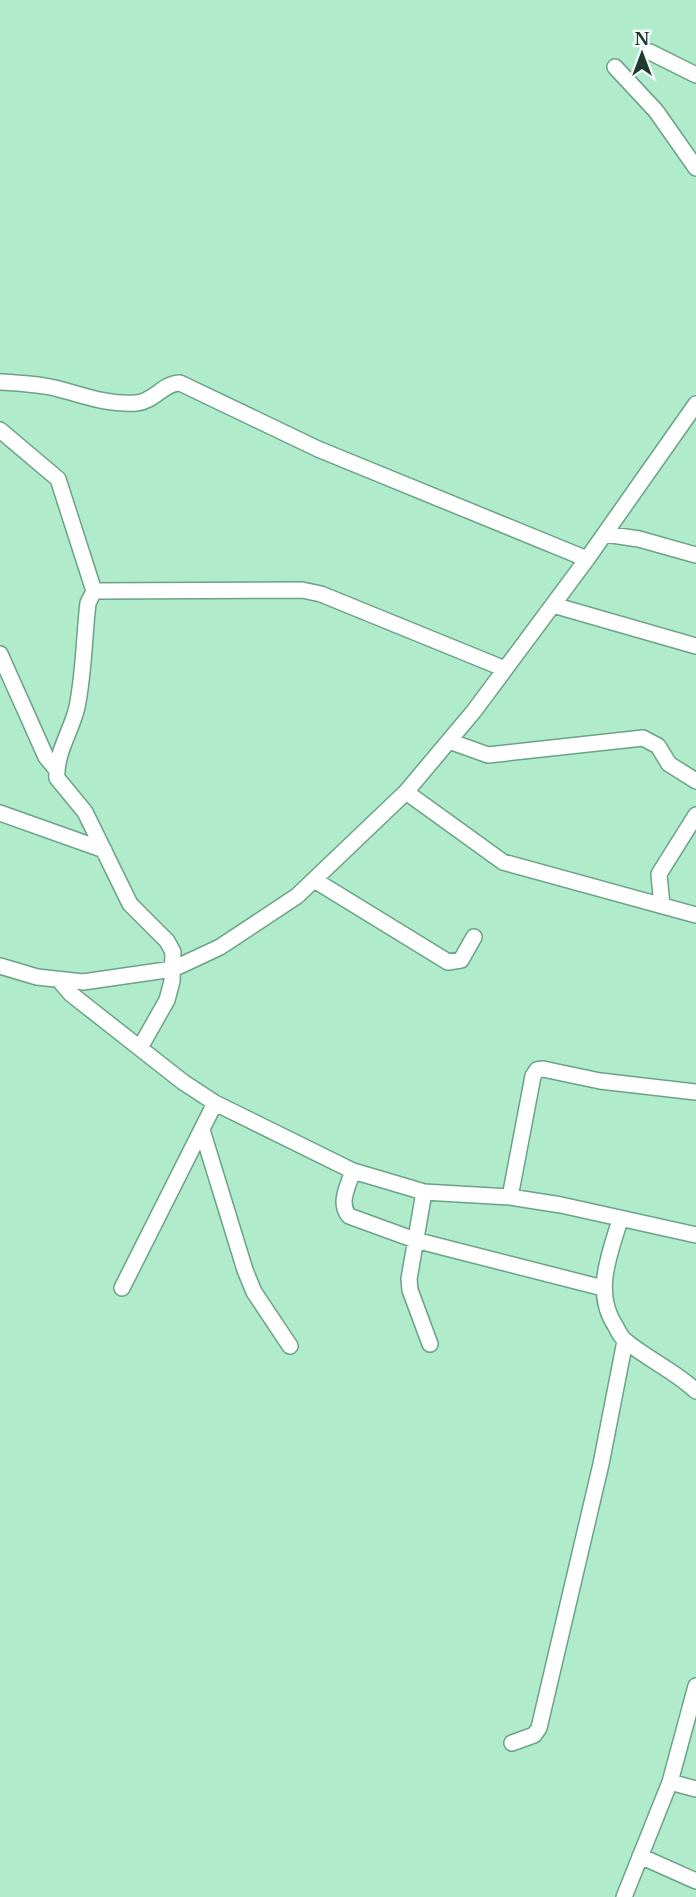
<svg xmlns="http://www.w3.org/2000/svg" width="696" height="1897" font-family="'Libre Baskerville',serif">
	<rect width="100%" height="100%" fill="#b0ebcc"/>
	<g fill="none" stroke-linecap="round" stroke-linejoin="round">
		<g stroke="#6aa386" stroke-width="18">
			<path id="minor" d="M650 52 696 75
				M615 67 656 111 696 168
				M0 382C18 383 37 384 55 388 83 395 106 405 136 403 154 402 163 383 180 383L318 449 587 559
				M0 430 58 479 94 591
				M605 534 639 539 696 555
				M553 605 696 646
				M0 654 46 757 56 769
				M449 741 488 755 643 738 658 746 669 764 696 781
				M406 792 503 862 696 915
				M0 813 104 850
				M316 881 448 962 461 960 474 937
				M662 906 659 874 696 815
				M0 966 37 977 83 982 173 969 220 947 297 896 406 792 474 711 587 559 696 404
				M59 980 71 994 183 1082 215 1103 353 1171 424 1192 510 1197 561 1205 696 1235
				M141 1046 167 1000 172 981 173 952 167 941 130 904 85 812 57 778C55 754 72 730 77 707 84 673 84 637 88 603L94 591 302 590 321 594 505 669
				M202 1130 245 1270 254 1292 290 1346
				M353 1171C348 1186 338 1203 349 1216L415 1240 603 1288
				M424 1192 409 1279 410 1290 430 1344
				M510 1197 533 1076 537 1070 543 1069 600 1081 696 1092
				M620 1220C609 1256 593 1293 616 1327 619 1333 622 1339 627 1342 649 1360 675 1371 696 1391
				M122 1288 215 1103
				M512 1743 534 1735 539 1728 601 1464 625 1341
				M670 1782 696 1789
				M640 1856 696 1881
				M624 1897 670 1782 696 1686"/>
		</g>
		<use href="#minor" stroke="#fff" stroke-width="15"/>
	</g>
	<g transform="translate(642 54)" stroke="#f8fefb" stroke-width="4.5" paint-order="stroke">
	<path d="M0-4.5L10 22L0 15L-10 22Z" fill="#223a2d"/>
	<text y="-9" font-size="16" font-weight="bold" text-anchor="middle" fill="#223a2d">N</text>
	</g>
</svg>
